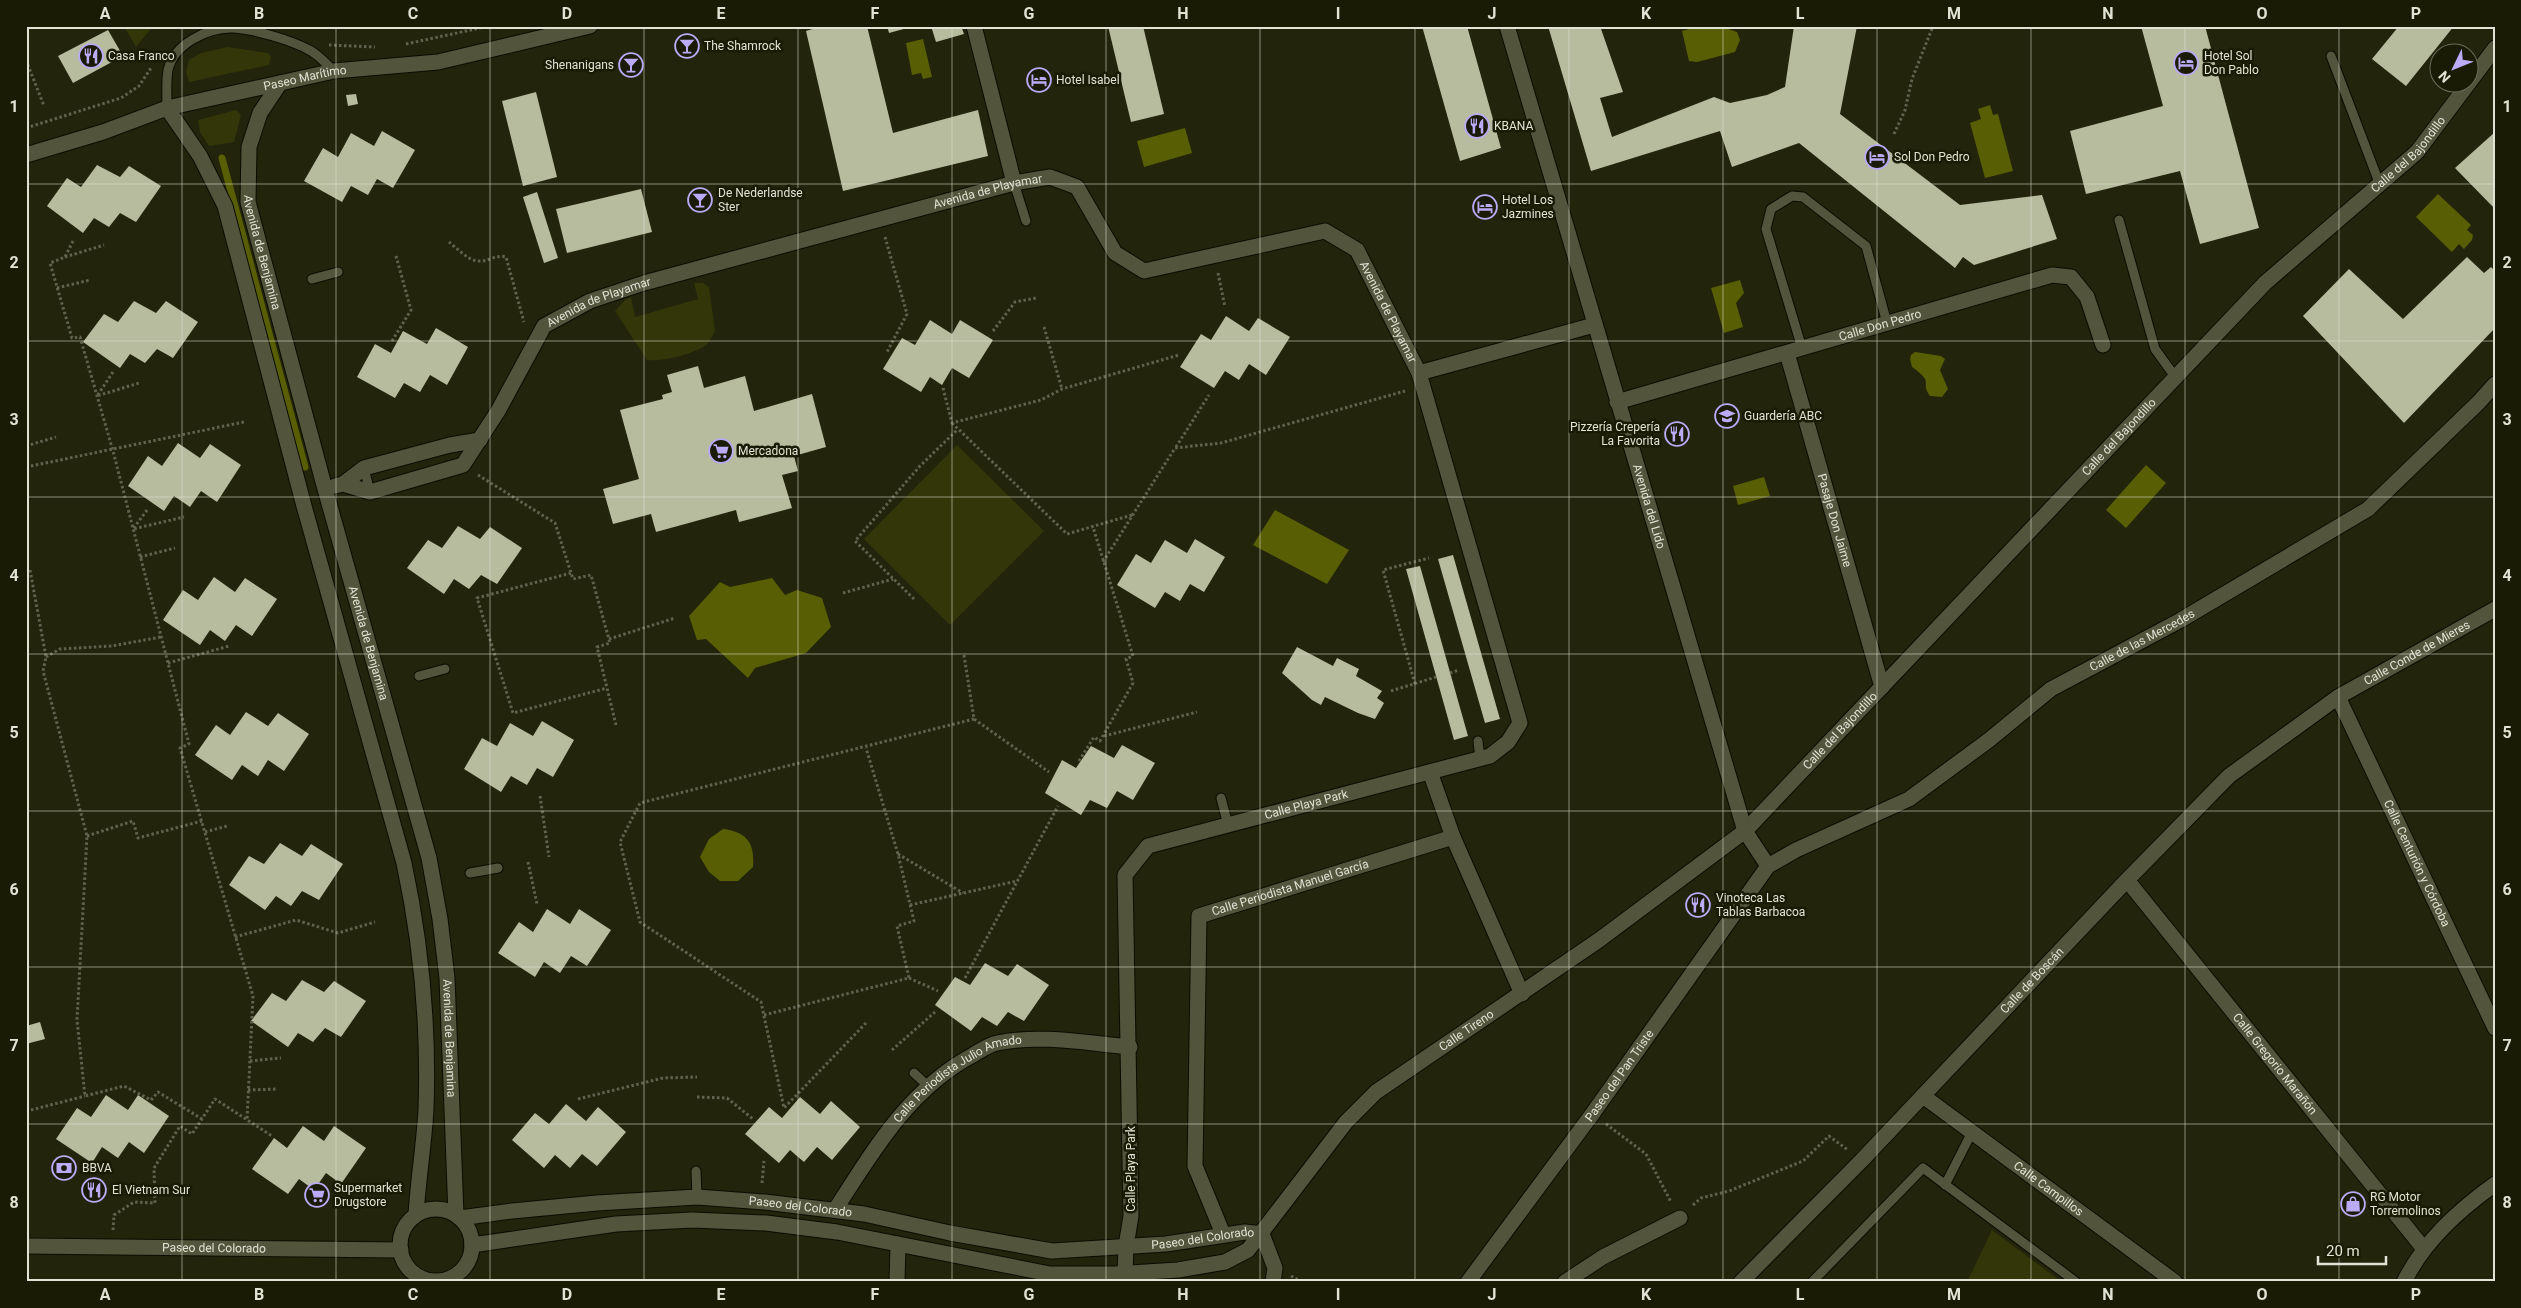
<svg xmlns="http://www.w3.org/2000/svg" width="2521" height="1308" font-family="Roboto,sans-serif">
	<rect width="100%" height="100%" fill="#22240c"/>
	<path fill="#333608" d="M124 26H153L136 47Z
		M228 47 268 53 271 57 269 65 189 82 186 71 189 60 201 53Z
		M236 110 241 115 234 142 209 146 200 132 198 120Z
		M694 283H703L709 287 715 331C713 335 710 341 706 345 695 354 661 362 647 360L615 311 625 300 631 297 635 317 698 299Z
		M957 445 1044 531 950 625 864 539Z
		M1992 1230 2062 1282H1967Z"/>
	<path fill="#585e03" d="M1700 26H1720L1737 32 1740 40 1735 52 1697 62 1689 61 1682 31Z
		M923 39 932 77 923 79 921 73 912 75 906 43Z
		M1990 105 1993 115 1998 114 2013 171 1985 178 1970 123 1981 119 1978 109Z
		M1185 128 1192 153 1144 167 1137 141Z
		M2438 194 2471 225 2467 230 2473 235 2472 240 2464 249 2459 244 2452 252 2416 217Z
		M1740 280 1744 293 1736 303 1743 327 1724 333 1711 288Z
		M1915 352 1941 356 1945 359 1940 370 1948 389 1942 397 1930 396C1919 381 1936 384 1912 367L1910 359 1911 355Z
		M2146 465 2166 483 2126 528 2106 510Z
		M1764 477 1770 496 1738 505 1733 486Z
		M1275 510 1349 550 1327 584 1253 545Z
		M772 578 785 595 797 590 822 598 831 627 806 653 755 668 748 678 706 639 697 640 689 616 720 582 730 587Z
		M723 829C747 832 755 843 753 867L738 881H720L709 872 700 857 709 839Z"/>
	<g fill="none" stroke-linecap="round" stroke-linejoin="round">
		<path stroke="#585e03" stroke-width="7" d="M222 158 305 467"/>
	</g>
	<path fill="#b7bc9f" d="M822 26H867L893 133 978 110 988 156 843 191 806 31Z
		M887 26H911V27L889 33Z
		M931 26H961L964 34 936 42Z
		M1108 26H1143L1164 114 1131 122Z
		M1422 26H1467L1501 148 1460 161Z
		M1548 26H1600L1623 92 1600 98 1612 137 1714 97 1730 103 1767 95 1785 87 1794 26H1857L1840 114 1960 205 2042 195 2057 239 1974 265 1963 257 1955 268 1799 143 1732 167 1720 131 1591 171Z
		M2141 26H2205L2259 228 2200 244 2180 171 2086 194 2070 131 2163 106Z
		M2399 26H2454L2406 86 2372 59Z
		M108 30 123 56 73 83 58 56Z
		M536 92 557 177 523 186 502 101Z
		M356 94 358 104 348 106 346 95Z
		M382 131 415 150 393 188 377 179 368 195 351 186 342 202 304 181 323 148 338 157 351 133 374 146Z
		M2495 132V209L2455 168Z
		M97 165 120 177 129 166 161 186 136 222 120 213 109 227 94 218 83 233 47 206 67 178 81 187Z
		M641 189 652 232 567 253 556 209Z
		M537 192 558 258 544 263 523 197Z
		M2467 257 2484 273 2491 267 2495 271V328L2404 423 2303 316 2349 269 2403 319Z
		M134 301 156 313 166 301 198 322 173 358 157 349 145 363 130 354 120 368 83 342 104 314 118 322Z
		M1226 316 1249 331 1258 318 1290 337 1266 375 1249 364 1239 380 1225 371 1214 388 1180 367 1201 334 1211 340Z
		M930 320 952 334 960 320 993 340 969 378 952 368 942 385 930 377 921 392 883 369 902 338 915 345Z
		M436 328 468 347 447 385 430 375 420 392 404 383 395 398 357 377 375 344 391 353 403 331 427 344Z
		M698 366 704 388 745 376 754 411 812 394 826 447 794 456 798 471 782 475 792 508 739 522 736 510 656 532 651 514 613 524 603 489 639 479 620 410 663 399 662 395 672 392 667 375Z
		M178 443 200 458 210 444 241 465 217 502 201 491 190 507 174 496 164 511 128 486 148 456 162 466Z
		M458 526 480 539 490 527 522 548 497 584 481 575 469 589 454 579 444 594 407 568 428 540 442 548Z
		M1195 539 1225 557 1204 592 1190 584 1180 601 1165 592 1155 608 1117 585 1136 554 1151 563 1165 540 1187 553Z
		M1453 555 1500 719 1485 723 1438 559Z
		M1420 566 1468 736 1454 740 1406 569Z
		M214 577 235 592 245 578 277 599 252 636 236 625 225 641 210 630 200 645 163 620 183 590 198 600Z
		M1297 647 1333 666 1337 658 1359 669 1356 676 1382 691 1377 698 1384 703 1375 719 1358 713 1325 697 1321 705 1312 700 1282 673Z
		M246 712 268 726 278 713 309 734 284 771 268 760 258 776 242 765 232 780 195 755 216 725 230 735Z
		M542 721 574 740 553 777 537 768 527 785 511 776 501 792 464 769 482 738 497 746 510 723 533 736Z
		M1122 745 1155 763 1133 800 1117 791 1107 808 1090 800 1081 815 1045 793 1062 760 1076 768 1091 746 1114 758Z
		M280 843 302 856 311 844 343 864 319 900 302 891 291 906 276 896 265 910 229 885 249 856 264 864Z
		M547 909 570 924 579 909 611 930 587 966 571 956 560 973 544 962 535 977 498 953 519 922 533 932Z
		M985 963 1008 976 1017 964 1049 985 1024 1021 1008 1012 997 1026 982 1017 971 1031 935 1005 955 977 970 985Z
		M302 980 324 992 334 981 366 1001 341 1037 325 1028 313 1042 298 1033 288 1047 251 1021 272 993 286 1001Z
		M40 1022 45 1039 26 1044V1026Z
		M106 1095 128 1110 138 1095 169 1116 144 1153 129 1142 118 1158 102 1147 92 1163 56 1139 77 1108 91 1117Z
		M800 1097 820 1114 831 1101 860 1127 832 1160 817 1147 804 1162 790 1150 779 1163 745 1134 769 1107 782 1118Z
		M566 1104 586 1121 598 1107 626 1132 597 1166 582 1154 570 1168 555 1155 544 1168 512 1140 535 1113 549 1124Z
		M303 1126 324 1141 334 1126 366 1148 341 1184 326 1173 314 1190 299 1179 288 1194 252 1169 274 1138 287 1148Z"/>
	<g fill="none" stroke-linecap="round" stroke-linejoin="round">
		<g stroke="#0c0d00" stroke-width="11">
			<path id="lane" d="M2331 56 2380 185
				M167 108C167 96 166 81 168 70 174 44 207 28 231 28 251 28 294 41 311 51 320 56 327 65 334 71
				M1014 183 1026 221
				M2119 220 2155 349 2176 378
				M312 279 338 272
				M1802 348 1766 229 1771 209 1792 196 1803 197 1866 246 1887 323
				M364 468 370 492
				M419 676 445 669
				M1478 741 1480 759
				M1221 798 1228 825
				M470 873 498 868
				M914 1073 928 1086
				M696 1171 697 1197
				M1945 1185 1972 1132
				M1812 1282 1923 1168 2076 1282"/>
		</g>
		<g stroke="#0c0d00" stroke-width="17">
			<g id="street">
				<path d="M974 26 1014 183"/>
				<path id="s1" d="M1507 26 1745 831 1768 866"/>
				<path id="s2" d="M280 83 260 113 249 147 248 202 325 489 429 858 440 919 447 978 456 1215"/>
				<path d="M167 108 200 156 225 206 304 506 404 863C422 947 429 1024 426 1109 424 1145 418 1180 416 1215"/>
				<path id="s3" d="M26 155 103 132 167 108 334 71 438 62 590 26"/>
				<path id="s4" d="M1787 353 1882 687"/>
				<path id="s5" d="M1617 402 2052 275 2071 277 2087 297 2103 345"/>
				<path id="s6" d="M343 484 370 492 463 465 498 411 544 326 590 301 644 283 1014 183 1050 177 1077 187 1115 253 1144 271 1325 231 1357 250 1419 373 1594 325"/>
				<path d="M335 486 343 484 364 468 450 445 480 440"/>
				<path id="s7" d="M2338 697 2495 1028"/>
				<path d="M1453 837 1522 994"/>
				<path id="s8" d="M2127 880 2424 1249"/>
				<path id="s9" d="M1923 1096 2175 1282"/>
				<circle cx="436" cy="1245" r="36"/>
				<path id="s10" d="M835 1210C873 1151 909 1089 973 1055 980 1051 988 1045 997 1043 1040 1034 1086 1043 1130 1047"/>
				<path id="s11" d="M460 1218 512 1211 597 1203 697 1197 765 1202 864 1214 950 1233 1052 1251 1166 1244 1245 1232 1262 1234"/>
				<path id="s12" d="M1223 1234 1195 1166 1199 916 1453 837 1430 772"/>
				<path d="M1262 1234 1275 1268 1273 1282"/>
				<path id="s13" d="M472 1245 616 1224 692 1220 766 1223 837 1232 1050 1274H1115L1178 1270 1225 1262 1248 1250 1346 1122 1376 1092 1599 940 1745 831 2265 283 2417 152 2495 48"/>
				<path id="s14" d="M26 1246 401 1250"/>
				<path id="s15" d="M1125 1273 1126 1246 1131 1216 1125 875 1148 846 1490 756 1508 742 1520 723 1419 373"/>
				<path d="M897 1282 898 1244"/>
				<path id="s16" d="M1468 1282 1593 1113 1768 866 1796 850 1909 799 1989 740 2051 689 2179 621 2368 509 2479 402 2495 384"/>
				<path d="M1565 1282 1603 1257 1680 1218"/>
				<path id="s17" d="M1741 1282 1862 1160 2127 880 2229 776 2338 697 2495 609"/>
				<path d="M2404 1282C2424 1241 2459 1210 2495 1184"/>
			</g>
		</g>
		<path stroke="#61634e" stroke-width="3" stroke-dasharray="2.5 2.5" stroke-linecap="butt" d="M332 27V26
			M26 30 33 26
			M406 44 489 26
			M329 45 375 47
			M26 60 44 106
			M26 128 121 98 139 86 151 68
			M1894 134 1905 110 1912 79 1933 26
			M885 237 907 314 887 352
			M73 241 65 257 50 263 72 338 80 337 113 451 189 744 180 748 253 996 247 1120
			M449 242C457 248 468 261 479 261 488 262 496 254 506 257L524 322
			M65 257 104 245
			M1218 273 1225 307
			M57 288 90 280
			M1044 327 1062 389
			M993 331 1015 302 1036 298
			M392 341 411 310 396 256
			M113 372 97 396 139 383
			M943 388 952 423 1041 400 1062 389 1179 355
			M952 423 1067 534 1132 515
			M26 446 56 437
			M1176 447 1209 395
			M26 467 244 422
			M478 475 555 523 573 579 591 575 610 643 597 647 616 725
			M147 510 133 529 184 517
			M140 557 175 548
			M1103 562 1175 448 1221 443 1405 391
			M26 567 30 570 46 657 43 671 87 836 77 1020 85 1096 124 1086 151 1100 158 1092 202 1119
			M571 573 477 598 513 713 607 688
			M843 593 893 579
			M914 599 855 541 920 466 958 429
			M609 639 675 618
			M964 655 974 719 1049 772
			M46 657 60 649 112 646 161 637
			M168 663 229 646
			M1450 673 1459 670
			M1415 684 1383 570 1429 558
			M1391 691 1436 677
			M1104 736 1197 712
			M1079 761 1094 737 1100 741 1133 683 1126 659 1133 656 1093 527
			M540 796 549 857
			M205 832 227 826
			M87 836 133 821 138 838 202 821
			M898 854 963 893
			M528 862 537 904
			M910 905 1017 881
			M235 937 296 920 338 933 375 922
			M909 978 938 991
			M965 978 1058 806
			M764 1015 909 978 897 926 914 921 898 854 866 748
			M866 1023 784 1108 761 1002 640 922 620 842 640 803 974 719
			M892 1050 935 1012
			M250 1061 281 1058
			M248 1090 277 1089
			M697 1097 727 1098 753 1119
			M578 1099 663 1078 697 1077
			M31 1110 85 1096
			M1606 1124 1646 1154 1671 1202
			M762 1183 764 1161
			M1693 1205 1701 1198 1729 1191 1803 1161 1829 1136 1848 1150
			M113 1230 114 1215 134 1202 155 1203 154 1168 180 1126 192 1134 215 1099 272 1136
			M1291 1276 1302 1282"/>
		<use href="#lane" stroke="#52553c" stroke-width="9"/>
		<use href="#street" stroke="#52553c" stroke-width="15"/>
	</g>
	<path fill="none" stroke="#e1e3d4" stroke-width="1" stroke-opacity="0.55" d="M182 26V1282M336 26V1282M490 26V1282M644 26V1282M798 26V1282M952 26V1282M1106 26V1282M1260 26V1282M1415 26V1282M1569 26V1282M1723 26V1282M1877 26V1282M2031 26V1282M2185 26V1282M2339 26V1282M26 184H2495M26 341H2495M26 497H2495M26 654H2495M26 811H2495M26 967H2495M26 1124H2495"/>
	<defs>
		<g id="bar-ring" transform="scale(1.25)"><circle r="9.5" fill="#191b04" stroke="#bbaaf6" stroke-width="1.5"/><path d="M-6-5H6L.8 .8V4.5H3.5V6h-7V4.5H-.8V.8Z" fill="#bbaaf6"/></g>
		<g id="restaurant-ring" transform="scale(1.25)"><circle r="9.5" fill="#191b04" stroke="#bbaaf6" stroke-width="1.5"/><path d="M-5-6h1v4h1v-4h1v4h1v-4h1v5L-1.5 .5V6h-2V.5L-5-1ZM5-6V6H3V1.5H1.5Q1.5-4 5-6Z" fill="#bbaaf6"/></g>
		<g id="hotel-ring" transform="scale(1.25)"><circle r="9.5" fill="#191b04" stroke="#bbaaf6" stroke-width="1.5"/><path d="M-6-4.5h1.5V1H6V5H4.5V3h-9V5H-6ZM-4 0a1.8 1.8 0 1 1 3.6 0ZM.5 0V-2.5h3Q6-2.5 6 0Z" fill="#bbaaf6"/></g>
		<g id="school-ring" transform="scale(1.25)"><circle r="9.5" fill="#191b04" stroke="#bbaaf6" stroke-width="1.5"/><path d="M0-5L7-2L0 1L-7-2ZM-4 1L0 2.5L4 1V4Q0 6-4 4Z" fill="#bbaaf6"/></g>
		<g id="supermarket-ring" transform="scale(1.25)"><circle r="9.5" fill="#191b04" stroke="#bbaaf6" stroke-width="1.5"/><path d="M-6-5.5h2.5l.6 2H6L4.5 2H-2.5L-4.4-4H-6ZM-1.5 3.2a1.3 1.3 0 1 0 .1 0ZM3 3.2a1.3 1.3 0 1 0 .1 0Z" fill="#bbaaf6"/></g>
		<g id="bank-ring" transform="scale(1.25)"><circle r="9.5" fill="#191b04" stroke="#bbaaf6" stroke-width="1.5"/><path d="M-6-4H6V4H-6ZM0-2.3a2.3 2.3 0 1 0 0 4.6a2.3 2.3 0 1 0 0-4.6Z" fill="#bbaaf6"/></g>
		<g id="shop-ring" transform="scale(1.25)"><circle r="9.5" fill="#191b04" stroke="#bbaaf6" stroke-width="1.5"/><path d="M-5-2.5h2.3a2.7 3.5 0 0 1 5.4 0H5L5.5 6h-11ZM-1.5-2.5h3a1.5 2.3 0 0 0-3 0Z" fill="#bbaaf6"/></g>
	</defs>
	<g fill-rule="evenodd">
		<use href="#bar-ring" x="687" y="46"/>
		<use href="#restaurant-ring" x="91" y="56"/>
		<use href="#hotel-ring" x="2186" y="63"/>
		<use href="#bar-ring" x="631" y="65"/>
		<use href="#hotel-ring" x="1039" y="80"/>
		<use href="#restaurant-ring" x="1477" y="126"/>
		<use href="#hotel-ring" x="1877" y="157"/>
		<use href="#bar-ring" x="700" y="200"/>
		<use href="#hotel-ring" x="1485" y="207"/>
		<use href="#school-ring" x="1727" y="416"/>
		<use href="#restaurant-ring" x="1677" y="434"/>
		<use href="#supermarket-ring" x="721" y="451"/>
		<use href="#restaurant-ring" x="1698" y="905"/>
		<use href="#bank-ring" x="64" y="1168"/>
		<use href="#restaurant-ring" x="94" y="1190"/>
		<use href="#supermarket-ring" x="317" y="1195"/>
		<use href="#shop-ring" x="2353" y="1204"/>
	</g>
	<g text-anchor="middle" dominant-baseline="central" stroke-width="5" stroke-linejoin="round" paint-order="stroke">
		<g font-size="12" fill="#e1e3d4" stroke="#191b04" text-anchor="start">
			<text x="704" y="46">The Shamrock</text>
			<text x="108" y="56">Casa Franco</text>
			<text x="2204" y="56">Hotel Sol<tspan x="2204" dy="14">Don Pablo</tspan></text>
			<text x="614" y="65" text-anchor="end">Shenanigans</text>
			<text x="1056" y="80">Hotel Isabel</text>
			<text x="1494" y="126">KBANA</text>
			<text x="1894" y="157">Sol Don Pedro</text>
			<text x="718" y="193">De Nederlandse<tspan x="718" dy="14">Ster</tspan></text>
			<text x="1502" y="200">Hotel Los<tspan x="1502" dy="14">Jazmines</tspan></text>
			<text x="1744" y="416">Guardería ABC</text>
			<text x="1660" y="427" text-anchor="end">Pizzería Crepería<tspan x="1660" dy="14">La Favorita</tspan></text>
			<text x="738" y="451">Mercadona</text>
			<text x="1716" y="898">Vinoteca Las<tspan x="1716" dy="14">Tablas Barbacoa</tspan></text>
			<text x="82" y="1168">BBVA</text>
			<text x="334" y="1188">Supermarket<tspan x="334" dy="14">Drugstore</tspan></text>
			<text x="112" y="1190">El Vietnam Sur</text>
			<text x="2370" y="1197">RG Motor<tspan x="2370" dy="14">Torremolinos</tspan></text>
		</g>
		<g font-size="12" fill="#e1e3d4" stroke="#191b04">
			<text stroke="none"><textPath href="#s3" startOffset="290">Paseo Marítimo</textPath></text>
			<text stroke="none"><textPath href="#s13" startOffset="2390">Calle del Bajondillo</textPath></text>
			<text stroke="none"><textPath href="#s6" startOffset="751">Avenida de Playamar</textPath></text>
			<text stroke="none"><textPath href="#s2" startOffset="179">Avenida de Benjamina</textPath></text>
			<text stroke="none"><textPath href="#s6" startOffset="346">Avenida de Playamar</textPath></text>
			<text stroke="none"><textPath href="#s6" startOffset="1246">Avenida de Playamar</textPath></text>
			<text stroke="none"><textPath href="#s5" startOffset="274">Calle Don Pedro</textPath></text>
			<text stroke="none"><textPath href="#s13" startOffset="1985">Calle del Bajondillo</textPath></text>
			<text stroke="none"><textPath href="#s1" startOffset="501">Avenida del Lido</textPath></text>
			<text stroke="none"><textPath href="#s4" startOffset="174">Pasaje Don Jaime</textPath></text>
			<text stroke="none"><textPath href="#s16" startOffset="952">Calle de las Mercedes</textPath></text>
			<text stroke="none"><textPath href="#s2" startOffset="584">Avenida de Benjamina</textPath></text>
			<text stroke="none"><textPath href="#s17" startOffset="928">Calle Conde de Mieres</textPath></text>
			<text stroke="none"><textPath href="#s13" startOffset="1580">Calle del Bajondillo</textPath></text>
			<text stroke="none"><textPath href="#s15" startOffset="599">Calle Playa Park</textPath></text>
			<text stroke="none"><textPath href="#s7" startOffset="184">Calle Centurión y Córdoba</textPath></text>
			<text stroke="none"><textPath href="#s12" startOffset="419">Calle Periodista Manuel García</textPath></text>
			<text stroke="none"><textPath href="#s17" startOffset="419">Calle de Boscán</textPath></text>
			<text stroke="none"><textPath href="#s13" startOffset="1099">Calle Tireno</textPath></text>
			<text stroke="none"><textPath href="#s2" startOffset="989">Avenida de Benjamina</textPath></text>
			<text stroke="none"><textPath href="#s8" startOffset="236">Calle Gregorio Marañón</textPath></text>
			<text stroke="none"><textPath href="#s16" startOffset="256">Paseo del Pan Triste</textPath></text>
			<text stroke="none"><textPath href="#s10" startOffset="185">Calle Periodista Julio Amado</textPath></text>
			<text transform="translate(1131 1169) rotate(-90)">Calle Playa Park</text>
			<text stroke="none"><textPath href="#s9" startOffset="156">Calle Campillos</textPath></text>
			<text stroke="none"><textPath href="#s11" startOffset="342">Paseo del Colorado</textPath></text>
			<text stroke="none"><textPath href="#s11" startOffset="749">Paseo del Colorado</textPath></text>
			<text stroke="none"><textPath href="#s14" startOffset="188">Paseo del Colorado</textPath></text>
		</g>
	</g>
	<rect width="2521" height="1308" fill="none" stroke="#191b04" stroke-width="55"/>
	<g transform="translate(2454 68) rotate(227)"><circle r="24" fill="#191b04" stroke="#696b57"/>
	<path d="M0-4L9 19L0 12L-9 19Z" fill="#bbaaf6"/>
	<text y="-8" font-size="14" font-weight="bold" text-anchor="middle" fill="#e1e3d4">N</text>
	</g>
	<path d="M2318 1256v8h68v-8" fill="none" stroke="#e1e3d4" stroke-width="2.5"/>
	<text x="2326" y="1256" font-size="15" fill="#e1e3d4" stroke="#191b04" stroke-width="4" paint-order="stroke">20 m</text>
	<rect x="28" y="28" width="2466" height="1252" fill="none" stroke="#e1e3d4" stroke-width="2"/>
	<g font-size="16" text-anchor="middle" font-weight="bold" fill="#e1e3d4">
		<text x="105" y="19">A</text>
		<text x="259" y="19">B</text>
		<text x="413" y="19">C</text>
		<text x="567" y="19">D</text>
		<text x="721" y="19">E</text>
		<text x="875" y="19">F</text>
		<text x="1029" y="19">G</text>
		<text x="1183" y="19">H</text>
		<text x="1338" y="19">I</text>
		<text x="1492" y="19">J</text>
		<text x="1646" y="19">K</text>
		<text x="1800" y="19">L</text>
		<text x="1954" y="19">M</text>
		<text x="2108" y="19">N</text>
		<text x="2262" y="19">O</text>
		<text x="2416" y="19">P</text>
		<text x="14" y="112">1</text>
		<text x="2507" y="112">1</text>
		<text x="14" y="268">2</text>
		<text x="2507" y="268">2</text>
		<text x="14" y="425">3</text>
		<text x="2507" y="425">3</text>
		<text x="14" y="581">4</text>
		<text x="2507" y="581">4</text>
		<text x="14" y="738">5</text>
		<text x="2507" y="738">5</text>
		<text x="14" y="895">6</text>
		<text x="2507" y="895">6</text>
		<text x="14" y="1051">7</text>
		<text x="2507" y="1051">7</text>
		<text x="14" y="1208">8</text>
		<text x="2507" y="1208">8</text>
		<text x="105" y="1300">A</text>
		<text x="259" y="1300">B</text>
		<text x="413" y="1300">C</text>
		<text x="567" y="1300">D</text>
		<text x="721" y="1300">E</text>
		<text x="875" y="1300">F</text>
		<text x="1029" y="1300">G</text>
		<text x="1183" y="1300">H</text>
		<text x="1338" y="1300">I</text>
		<text x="1492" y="1300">J</text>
		<text x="1646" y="1300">K</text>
		<text x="1800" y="1300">L</text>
		<text x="1954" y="1300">M</text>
		<text x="2108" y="1300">N</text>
		<text x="2262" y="1300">O</text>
		<text x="2416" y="1300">P</text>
	</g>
</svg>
